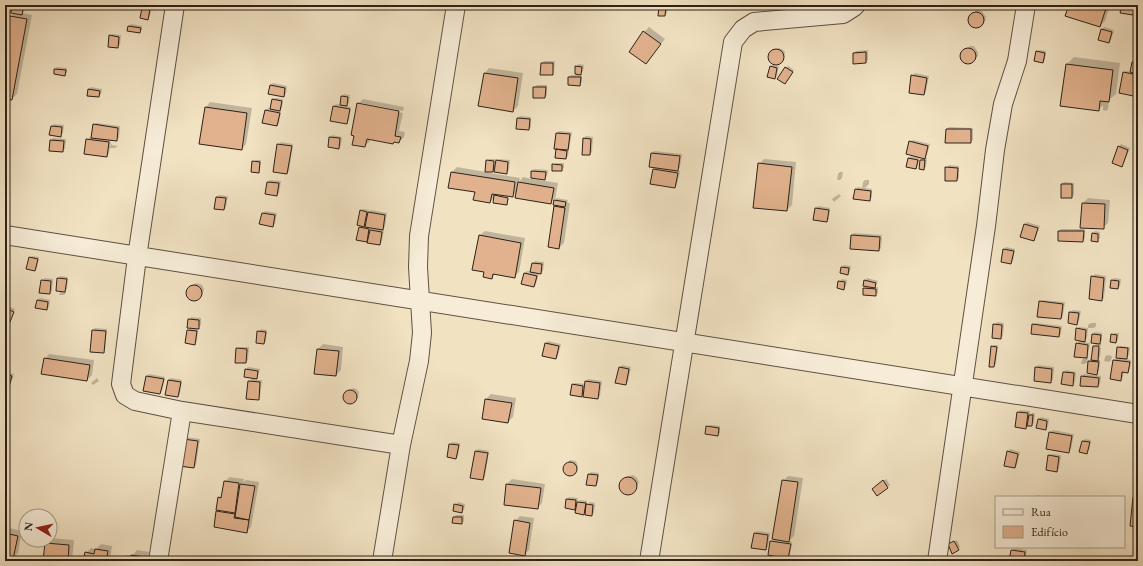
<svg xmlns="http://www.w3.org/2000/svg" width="1143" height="566" font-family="'EB Garamond',serif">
	<rect width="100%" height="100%" fill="#f1e2c2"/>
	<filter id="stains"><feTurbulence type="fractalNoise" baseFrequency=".005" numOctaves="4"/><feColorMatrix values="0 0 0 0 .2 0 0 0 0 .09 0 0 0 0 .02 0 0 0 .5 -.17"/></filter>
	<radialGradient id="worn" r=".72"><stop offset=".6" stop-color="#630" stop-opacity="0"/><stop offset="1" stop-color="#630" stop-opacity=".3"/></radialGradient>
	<path fill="#0003" fill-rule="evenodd" d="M13 5H25L23 13 32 15 17 94 12 99 5 98V48L11 16 14 13Z
		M660 5H668L667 13 665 15Z
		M1070 5H1110L1105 21 1100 26Z
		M1123 5H1136L1135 12 1133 14Z
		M145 6 152 7 150 16 148 19 143 8Z
		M977 10 982 11 986 17 985 21 978 27H973L970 24 969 17Z
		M131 24 142 26V29L140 32 129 26Z
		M649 27 665 39 646 63 644 32Z
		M1104 27 1114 30 1111 40 1109 42 1099 39 1102 29Z
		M112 34 121 35 120 45 117 47 110 36Z
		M970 46H974L978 52V56L971 62 964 61 962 57V53Z
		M778 48 782 49 785 52 784 59 777 64 774 63 771 61 770 55Z
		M868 50V60L866 62 854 63V53L856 51Z
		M1039 50 1046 51 1045 60 1042 62 1037 52Z
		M1074 57 1120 63 1116 94 1109 100 1108 109 1106 111 1103 110V105L1098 110 1067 64Z
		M1136 60H1138V96L1124 73 1126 71 1131 72 1133 62Z
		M544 61H555L554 72 552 74 542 63Z
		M579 64 584 65 583 71 579 75 582 76V82L580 85 569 77 571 75H576V66Z
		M773 65 779 66 777 76 774 78 770 67Z
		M788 66 794 70 785 83V68Z
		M57 67 67 68V72L65 75 55 69Z
		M489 68 523 73 518 106 513 111 485 73Z
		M915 73 929 76 926 92 924 94 912 76Z
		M273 83 287 86 286 94 284 96 270 85Z
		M537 85H547V95L545 97 534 88Z
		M91 87 102 89 101 94 98 96 89 89Z
		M344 94 350 95 349 103 346 106 351 107 349 120 347 123 334 106 336 104 341 105 342 96Z
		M275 98 283 99 282 108 279 110 281 111 279 123 277 125 266 110 268 108 271 109 273 100Z
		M363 99 404 107 403 111 361 103V105L403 113 399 131 405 132 404 137 399 142 395 141 393 143 370 139V141L365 146 358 104Z
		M210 102 252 108 246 144 242 149 201 143 206 107Z
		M520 116 531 117V127L529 129 518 118Z
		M96 123 120 126 119 138 116 140 111 139 110 146 112 143V145L118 146 115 148H110L109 153 107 156 87 140 90 137 92 138 94 125Z
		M54 124 64 125 63 133 60 136 52 126Z
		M949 127 973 128V140L970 142 947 129Z
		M559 131 572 132 568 156 566 158 556 157 558 148 557 133Z
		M332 135 342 137 341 145 339 148 330 138Z
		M586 136 593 137 592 152 590 154 584 138Z
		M53 138 66 139 65 149 62 151 51 140Z
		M913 140 930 144 927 155 924 158H927L926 167 924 169 920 161 924 157 920 156 918 166 916 168 909 158 911 156 917 157V156L910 142Z
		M281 142 293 144 289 171 287 173 278 145Z
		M1121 144 1130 148 1124 163 1121 165 1119 147Z
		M654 151 682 154 680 167 677 171H680L677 185 675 187 654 169 657 167 650 166 652 153Z
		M489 159H496L495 162 499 159 510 160 509 170 506 173 496 168 492 171 487 161Z
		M764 159 796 162 792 205 787 210 759 164Z
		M256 160H261L260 170 258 172 253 162Z
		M556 163H564V168L561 170 553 165Z
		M949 165 959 166V178L957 180 946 168Z
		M457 167 520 178 519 182 523 177 532 179V171L534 169 548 170 547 176 545 178 534 177 533 179 558 183 555 200 557 198 568 200 567 203H570L564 243 559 248 554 207 557 204H555V198L551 203 517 192 512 196 509 197 495 195V197L509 199 506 204 495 197 490 202 452 172Z
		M840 172H843L842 178 840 180H837L838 174Z
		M270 180 281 181 279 193 277 195 268 182Z
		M865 180H869V184L865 188 872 189V197L869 199 856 189 858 187 862 188 863 182Z
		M1064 182 1074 183V195L1071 197 1062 184Z
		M839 194 841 196 834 202 832 199Z
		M219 195 228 196 226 207 224 209 216 197Z
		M1088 198 1110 200 1108 223 1103 228 1081 227 1083 203Z
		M818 206 830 208 829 219 826 221 816 208Z
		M363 209 369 210 368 213 371 210 387 213 385 227 382 230H384L382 241 379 244 369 238 366 241 360 227 362 225 361 211Z
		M265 211 277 213 275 224 272 226 261 224 263 213Z
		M1027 222 1040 226 1036 237 1034 240 1025 224Z
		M1061 229H1085V238L1083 241 1059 231Z
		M485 231 525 238 519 272 514 277 496 273 492 278 480 235Z
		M1095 231 1100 232V238L1097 241 1093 234Z
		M854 233 882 235 881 248 879 250 852 235Z
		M1006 247 1015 249 1013 261 1011 263 1004 250Z
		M32 256 39 257 37 268 35 270 30 258Z
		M535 261 544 262 543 271 541 273H539L536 284 534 286 523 283 525 273 527 271 532 272 533 263Z
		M844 265 851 266 850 271 848 274 842 267Z
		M1095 274 1106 276 1104 298 1102 300 1092 277Z
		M60 276 68 277 67 289 64 291H66V293L64 295H59L61 290 58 279Z
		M45 278 53 279 52 291 49 293 42 281Z
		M867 278 878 281 875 287H878V293L875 295 864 294V288L867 285 865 281Z
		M1114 278 1121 279 1120 286 1118 288 1112 280Z
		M842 279 847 280 846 286 843 289 839 282Z
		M197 283 202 285 204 289 202 296 195 300 189 298 187 291 192 285Z
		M40 298 50 300 49 307 47 309 37 300Z
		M1042 300 1065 302 1063 316 1061 318 1040 302Z
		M5 305 15 309 8 328 6 331Z
		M1073 310 1081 311 1079 321 1077 323 1069 322 1070 312Z
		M191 317 201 318V325L197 329H198L197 341 194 344 186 342 188 330 191 327 189 320Z
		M997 322 1004 323 1003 336 1001 338 994 325Z
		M1035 323 1062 326 1061 334 1059 336 1033 325Z
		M1091 323H1096V326L1094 328H1088V325Z
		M1079 327 1088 328 1087 338 1083 342 1090 343 1088 355 1086 358H1088L1087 362 1085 364H1081L1082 360 1085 357 1077 344 1080 340 1077 329Z
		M95 328 107 329 105 350 103 352 93 330Z
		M261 329 267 330 266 341 264 343 258 332Z
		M1095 332 1102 333V340L1098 344H1101V346L1095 345 1097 342 1093 334Z
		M1115 333H1119L1118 340 1116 342 1112 335Z
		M548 341 561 344 558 356 556 358 546 343Z
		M323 344 343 347 341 370 336 375 318 349Z
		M994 345H998L996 364 994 366 992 347Z
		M1094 346V347L1101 348 1100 357 1097 360H1100L1099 371 1097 374 1089 361 1092 359Z
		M1120 346 1130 347 1129 355 1125 359 1131 360 1130 369 1128 371H1124L1123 377 1121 379 1114 360 1117 358 1118 348Z
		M239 347H249L248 360 246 362 237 349Z
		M49 354 94 360 92 375 87 380 45 359Z
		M1107 355 1112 356 1111 360 1109 362 1104 361 1105 357Z
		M622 365 631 367 628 382 626 384 620 367Z
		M1038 365 1054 367 1053 380 1050 382 1035 380 1036 367Z
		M248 367 260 369 258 376 255 380H262L260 397 258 399 249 381 253 378 246 370Z
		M1066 370 1076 372 1075 382 1072 385 1064 372Z
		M5 372 14 374 10 386 8 388H5Z
		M149 374 165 377 162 391 160 393 144 390 147 376Z
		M1084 374 1101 376 1100 384 1098 386 1082 377Z
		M97 378 99 381 93 385 91 383Z
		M171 378 182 380 180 394 178 396 168 380Z
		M588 379 602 381 600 396 597 398 585 393 581 396 573 385 575 383 586 384V381Z
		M353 388 356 389 359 392 358 398 351 402H348L345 398 346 392Z
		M491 394 516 398 513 417 508 422 486 399Z
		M1020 410 1030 411 1029 416 1032 413H1035L1034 423 1031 425H1029L1026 428 1018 413Z
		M1041 417 1049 419 1048 427 1045 429 1038 419Z
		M710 425 720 426V433L717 435 707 427Z
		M1053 430 1074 434 1071 449 1069 452 1048 448 1050 432Z
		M186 437 200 439 196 465 194 467 180 465Z
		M1085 439 1091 440 1089 450 1087 453 1083 441Z
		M452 442 460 443 458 456 456 458 450 444Z
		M478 449 489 451 485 477 483 479 476 451Z
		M1010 449 1020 452 1017 465 1015 467 1008 452Z
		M1051 454 1061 455 1059 469 1056 471 1049 456Z
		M570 460 576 461 578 466 577 470 570 474H567L564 471 565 465Z
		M591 472 599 473 598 483 595 485 589 474Z
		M633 475 637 478 639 482 635 490 633 492 628 494 623 492 620 485 622 480 625 477Z
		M788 476 803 478 794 536 789 541 792 542 790 555 787 559 793 560 774 561 779 556 769 555 771 541 773 539 783 481Z
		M230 477 244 479 243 482 246 480 259 482 251 527 246 532 215 526 219 498 223 494 225 481ZM220 509 237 512 236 515 219 512Z
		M512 479 545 484 542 503 537 508 505 504 507 484Z
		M886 479 890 485 877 495 875 487Z
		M1037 495 1049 497H1035Z
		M569 497 578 498 577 503 580 500 587 501V505L590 502 595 503 594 513 591 515 586 510 583 513 577 506 574 509 567 499Z
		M458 502 465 504 464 510 461 512 455 505Z
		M456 515H464V521L462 523 454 517Z
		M520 516 534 518 529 550 524 555 515 521Z
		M5 527 22 531 18 553 13 558V561H5V558L7 557H5Z
		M757 531 770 533 768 546 766 549 752 547 755 533Z
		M50 538 74 540 72 561H44L46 543 50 540Z
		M957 540 960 547 958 549 949 545Z
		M101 544 112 546 110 561H84L86 553 91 548 96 549Z
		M1015 548 1027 550 1025 561H1010L1012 550Z
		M137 550 149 552 148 561H122L127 555 132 556Z
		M799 559 807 561H797Z"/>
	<path fill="#e1b28d" stroke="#2d2118" d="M12 5H24L22 15 11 13Z
		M659 5 666 6 665 16H658Z
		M1069 5H1107L1100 27 1065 16Z
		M1122 5H1135L1133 15 1120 13Z
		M142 8 150 9 148 20 140 18Z
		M968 20a8 8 0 1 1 16 0a8 8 0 1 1-16 0Z
		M10 16 27 19 12 100 5 99V42Z
		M128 26 141 28 140 33 127 31Z
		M1101 29 1112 32 1109 43 1098 40Z
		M643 31 661 44 646 64 629 52Z
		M109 35 119 37 118 48 108 47Z
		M960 56a8 8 0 1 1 16 0a8 8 0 1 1-16 0Z
		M768 57a8 8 0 1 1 16 0a8 8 0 1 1-16 0Z
		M1036 51 1045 53 1043 63 1034 61Z
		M866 52V63L853 64V53Z
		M1132 62 1138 63V74L1130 72Z
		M541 63H553V75H540Z
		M1066 64 1113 70 1109 102 1100 101 1099 111 1060 106Z
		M575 66 582 67 581 75 575 74Z
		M770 66 777 68 775 79 767 77Z
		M785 67 793 72 785 84 777 79Z
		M54 69 66 70 65 76 54 74Z
		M1123 72 1138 75V97L1119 93Z
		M484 73 518 78 513 112 478 106Z
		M911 75 927 78 924 95 909 93Z
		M568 77H581L580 86 568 85Z
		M270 85 285 88 284 97 268 94Z
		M533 87H546L545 98H533Z
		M88 89 100 91 99 97 87 96Z
		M341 96 348 97 347 106 340 105Z
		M272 99 282 101 280 111 270 109Z
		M357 103 399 111 395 136 401 137 399 143 394 142 393 144 367 139 365 147 352 145 354 136 351 135Z
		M333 106 350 109 347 124 330 121Z
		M205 107 247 113 242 150 199 144Z
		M265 110 280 113 277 126 262 123Z
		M517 118 530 119 529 130 516 129Z
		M93 124 118 128 117 141 91 138Z
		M51 126 62 127 61 137 49 135Z
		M946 129H971V143H945Z
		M556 133 570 134 568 150 554 149Z
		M329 137 340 138 339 149 328 147Z
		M583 138 591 139 590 155H582Z
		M86 139 109 142 107 157 84 154Z
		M50 140 64 141 63 152 49 151Z
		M909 141 928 146 925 159 906 154Z
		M277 144 292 146 287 174 273 172Z
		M1118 146 1128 150 1122 167 1112 163Z
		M556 149 567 151 566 159 555 158Z
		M651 153 680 156 678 171 649 167Z
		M908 158 918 160 916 169 906 167Z
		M486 160 494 161 493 172H485Z
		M496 160 508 162 507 174 494 172Z
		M920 160H925L924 170 919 169Z
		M252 161 260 162 259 173 251 172Z
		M758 163 792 167 787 211 753 208Z
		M552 164 562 165V171H552Z
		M945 167 958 168 957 181H945Z
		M653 169 678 173 675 188 650 184Z
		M531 171 546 172 545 180 531 178Z
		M451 172 515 182 513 197 492 194 490 203 473 200 475 192 448 188Z
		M267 182 279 183 277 196 265 194Z
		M518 182 554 188 551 204 515 198Z
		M1061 184H1072V198H1061Z
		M855 189 871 191 870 201 853 199Z
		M494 195 508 198 507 205 493 203Z
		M216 197 226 198 224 210 214 209Z
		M554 200 566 202 565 207 553 205Z
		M1082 203 1105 204 1104 229 1080 228Z
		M554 206 565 208 559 249 548 247Z
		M815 208 829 210 827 222 813 220Z
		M360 210 367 212 364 227 357 225Z
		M368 212 385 215 383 230 365 227Z
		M262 213 275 215 273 227 259 224Z
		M1024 224 1038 228 1034 241 1020 237Z
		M359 227 369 229 367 242 356 240Z
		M370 230 382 232 380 245 367 243Z
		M1058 231H1084L1083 242 1058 241Z
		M1092 233 1098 234V242L1091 241Z
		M479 235 521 243 515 278 493 274 492 279 483 277 484 272 472 270Z
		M851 235 880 237 879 251 850 249Z
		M1003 249 1014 251 1011 264 1001 262Z
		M29 257 38 259 35 271 26 269Z
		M532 263 542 264 541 274 530 272Z
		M841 267 849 268 848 275 840 273Z
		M524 273 537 276 534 287 521 284Z
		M1091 276 1104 278 1102 301 1089 299Z
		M57 278 67 279 65 292 56 291Z
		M41 280 51 281 50 294 39 293Z
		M864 280 876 283 875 288 863 286Z
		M1111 280 1119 281 1118 289 1110 288Z
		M838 281 845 282 844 290 837 288Z
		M186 293a8 8 0 1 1 16 0a8 8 0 1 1-16 0Z
		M863 288 876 289V296L863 295Z
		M37 300 48 302 47 310 35 308Z
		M1039 301 1063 304 1061 319 1037 317Z
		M5 308 14 312 6 332 5 331Z
		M1069 312 1079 313 1077 325 1068 323Z
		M188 319 199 320V329L187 328Z
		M993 324 1002 325 1001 339 992 338Z
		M1032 324 1060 328 1059 337 1031 334Z
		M1076 328 1086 330 1085 342 1075 340Z
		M92 330 106 331 104 353 90 352Z
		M187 330 197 331 195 345 185 343Z
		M257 331 266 332 264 344 256 343Z
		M1092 334 1101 335 1100 344 1091 343Z
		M1111 334 1117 335 1116 343 1110 342Z
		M545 343 559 346 556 359 542 356Z
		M1076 343 1088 345 1087 358 1074 357Z
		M991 346 997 347 994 367H989Z
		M1093 346H1099L1098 361 1091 360Z
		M1117 347 1128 348 1127 359 1116 358Z
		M236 348 247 349 246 363H235Z
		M317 349 339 351 336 376 314 374Z
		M44 358 90 365 87 381 41 374Z
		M1113 360 1130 362 1128 373 1122 372 1121 381 1110 379Z
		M1088 361 1099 362 1097 375 1087 373Z
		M619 367 629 369 626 385 615 383Z
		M1035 367 1052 369 1051 383 1034 381Z
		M245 369 258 371 257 379 244 377Z
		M1063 372 1074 373 1073 386 1061 384Z
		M5 374 12 376 8 390 5 389Z
		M146 376 164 379 160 394 143 391Z
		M1081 376 1099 378 1098 387 1080 386Z
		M168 380 181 382 178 397 165 395Z
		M248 381 260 382 259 400 246 399Z
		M585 381 600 383 598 399 583 397Z
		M572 384 583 386 582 397 570 395Z
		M343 397a7 7 0 1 1 14 0a7 7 0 1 1-14 0Z
		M485 399 512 403 508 423 482 419Z
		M1017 412 1028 413 1026 429 1015 427Z
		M1029 415H1033L1032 426H1027Z
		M1038 419 1047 421 1046 430 1036 428Z
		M706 426 719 428 718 436 705 434Z
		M1049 432 1072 436 1069 453 1046 449Z
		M183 439 198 441 194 468 179 466Z
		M1082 441 1090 442 1087 454 1079 452Z
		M449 444 459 445 456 459 447 457Z
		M475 451 488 453 483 480 470 478Z
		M1007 451 1018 454 1015 468 1004 466Z
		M1048 455 1059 457 1057 472 1046 470Z
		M563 469a7 7 0 1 1 14 0a7 7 0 1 1-14 0Z
		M588 474 598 475 596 486 586 485Z
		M619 486a9 9 0 1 1 18 0a9 9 0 1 1-18 0Z
		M782 480 798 482 789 542 772 539Z
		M883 480 888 488 877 496 872 489Z
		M224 481 239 483 235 513 216 510 218 497 221 498Z
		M240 484 255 486 249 520 235 517Z
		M506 484 541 488 538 509 504 505Z
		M1133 497 1138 498V527L1130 526Z
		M566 499 576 500 575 510 565 508Z
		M577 502 586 503 584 515 575 513Z
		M454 504 463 506 462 513 453 511Z
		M586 504 593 505 592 516 585 515Z
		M216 511 235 514 234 518 249 520 247 533 214 527Z
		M453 517H462V524L452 523Z
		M514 520 530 523 525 556 509 553Z
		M5 533 18 536 13 559 5 558Z
		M754 533 768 535 766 550 751 548Z
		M770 541 791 544 788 559 768 555Z
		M954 541 959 550 952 554 948 544Z
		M45 543 69 545 68 561H43Z
		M95 549 108 551 106 561H83L85 552 94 554Z
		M1011 550 1025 552 1024 561H1009Z
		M131 555 145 557 144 561H130Z"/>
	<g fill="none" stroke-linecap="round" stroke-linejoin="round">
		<g stroke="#5e5142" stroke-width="20">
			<path id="street" d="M175 5 137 257 121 384 125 395 135 401 182 411 401 445
				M5 235 1138 414
				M158 561 182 411
				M382 561 401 445 419 361 422 333 418 267 419 236 456 5
				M649 561 733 42 743 29 754 22 843 14 854 7 856 5
				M937 561 986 226 995 150 1003 104 1017 61 1026 5"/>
		</g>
		<use href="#street" stroke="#f6ecd7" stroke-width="18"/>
	</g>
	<rect width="1143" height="566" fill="none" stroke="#f1e2c2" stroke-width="20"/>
	<rect x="6" y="6" width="1131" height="554" fill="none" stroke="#2d2118" stroke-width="2"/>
	<rect x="10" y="10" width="1123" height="546" fill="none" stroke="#2d2118"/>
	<rect x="995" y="496" width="130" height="52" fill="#f6ecd7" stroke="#a69b8b"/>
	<rect x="1003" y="509" width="20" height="6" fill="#f6ecd7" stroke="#a69b8b"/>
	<text x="1031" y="516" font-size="12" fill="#2d2118">Rua</text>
	<rect x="1003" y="526" width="20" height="12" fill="#e1b28d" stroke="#a69b8b"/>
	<text x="1031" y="536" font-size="12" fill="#2d2118">Edifício</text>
	<g transform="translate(38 528) rotate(279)"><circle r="19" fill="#f6ecd7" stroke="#a69b8b"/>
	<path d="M0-3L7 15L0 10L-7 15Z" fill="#8f2418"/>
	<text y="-6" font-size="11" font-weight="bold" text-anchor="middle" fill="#2d2118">N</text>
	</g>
	<rect width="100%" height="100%" filter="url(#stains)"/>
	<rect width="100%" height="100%" fill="url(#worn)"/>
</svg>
